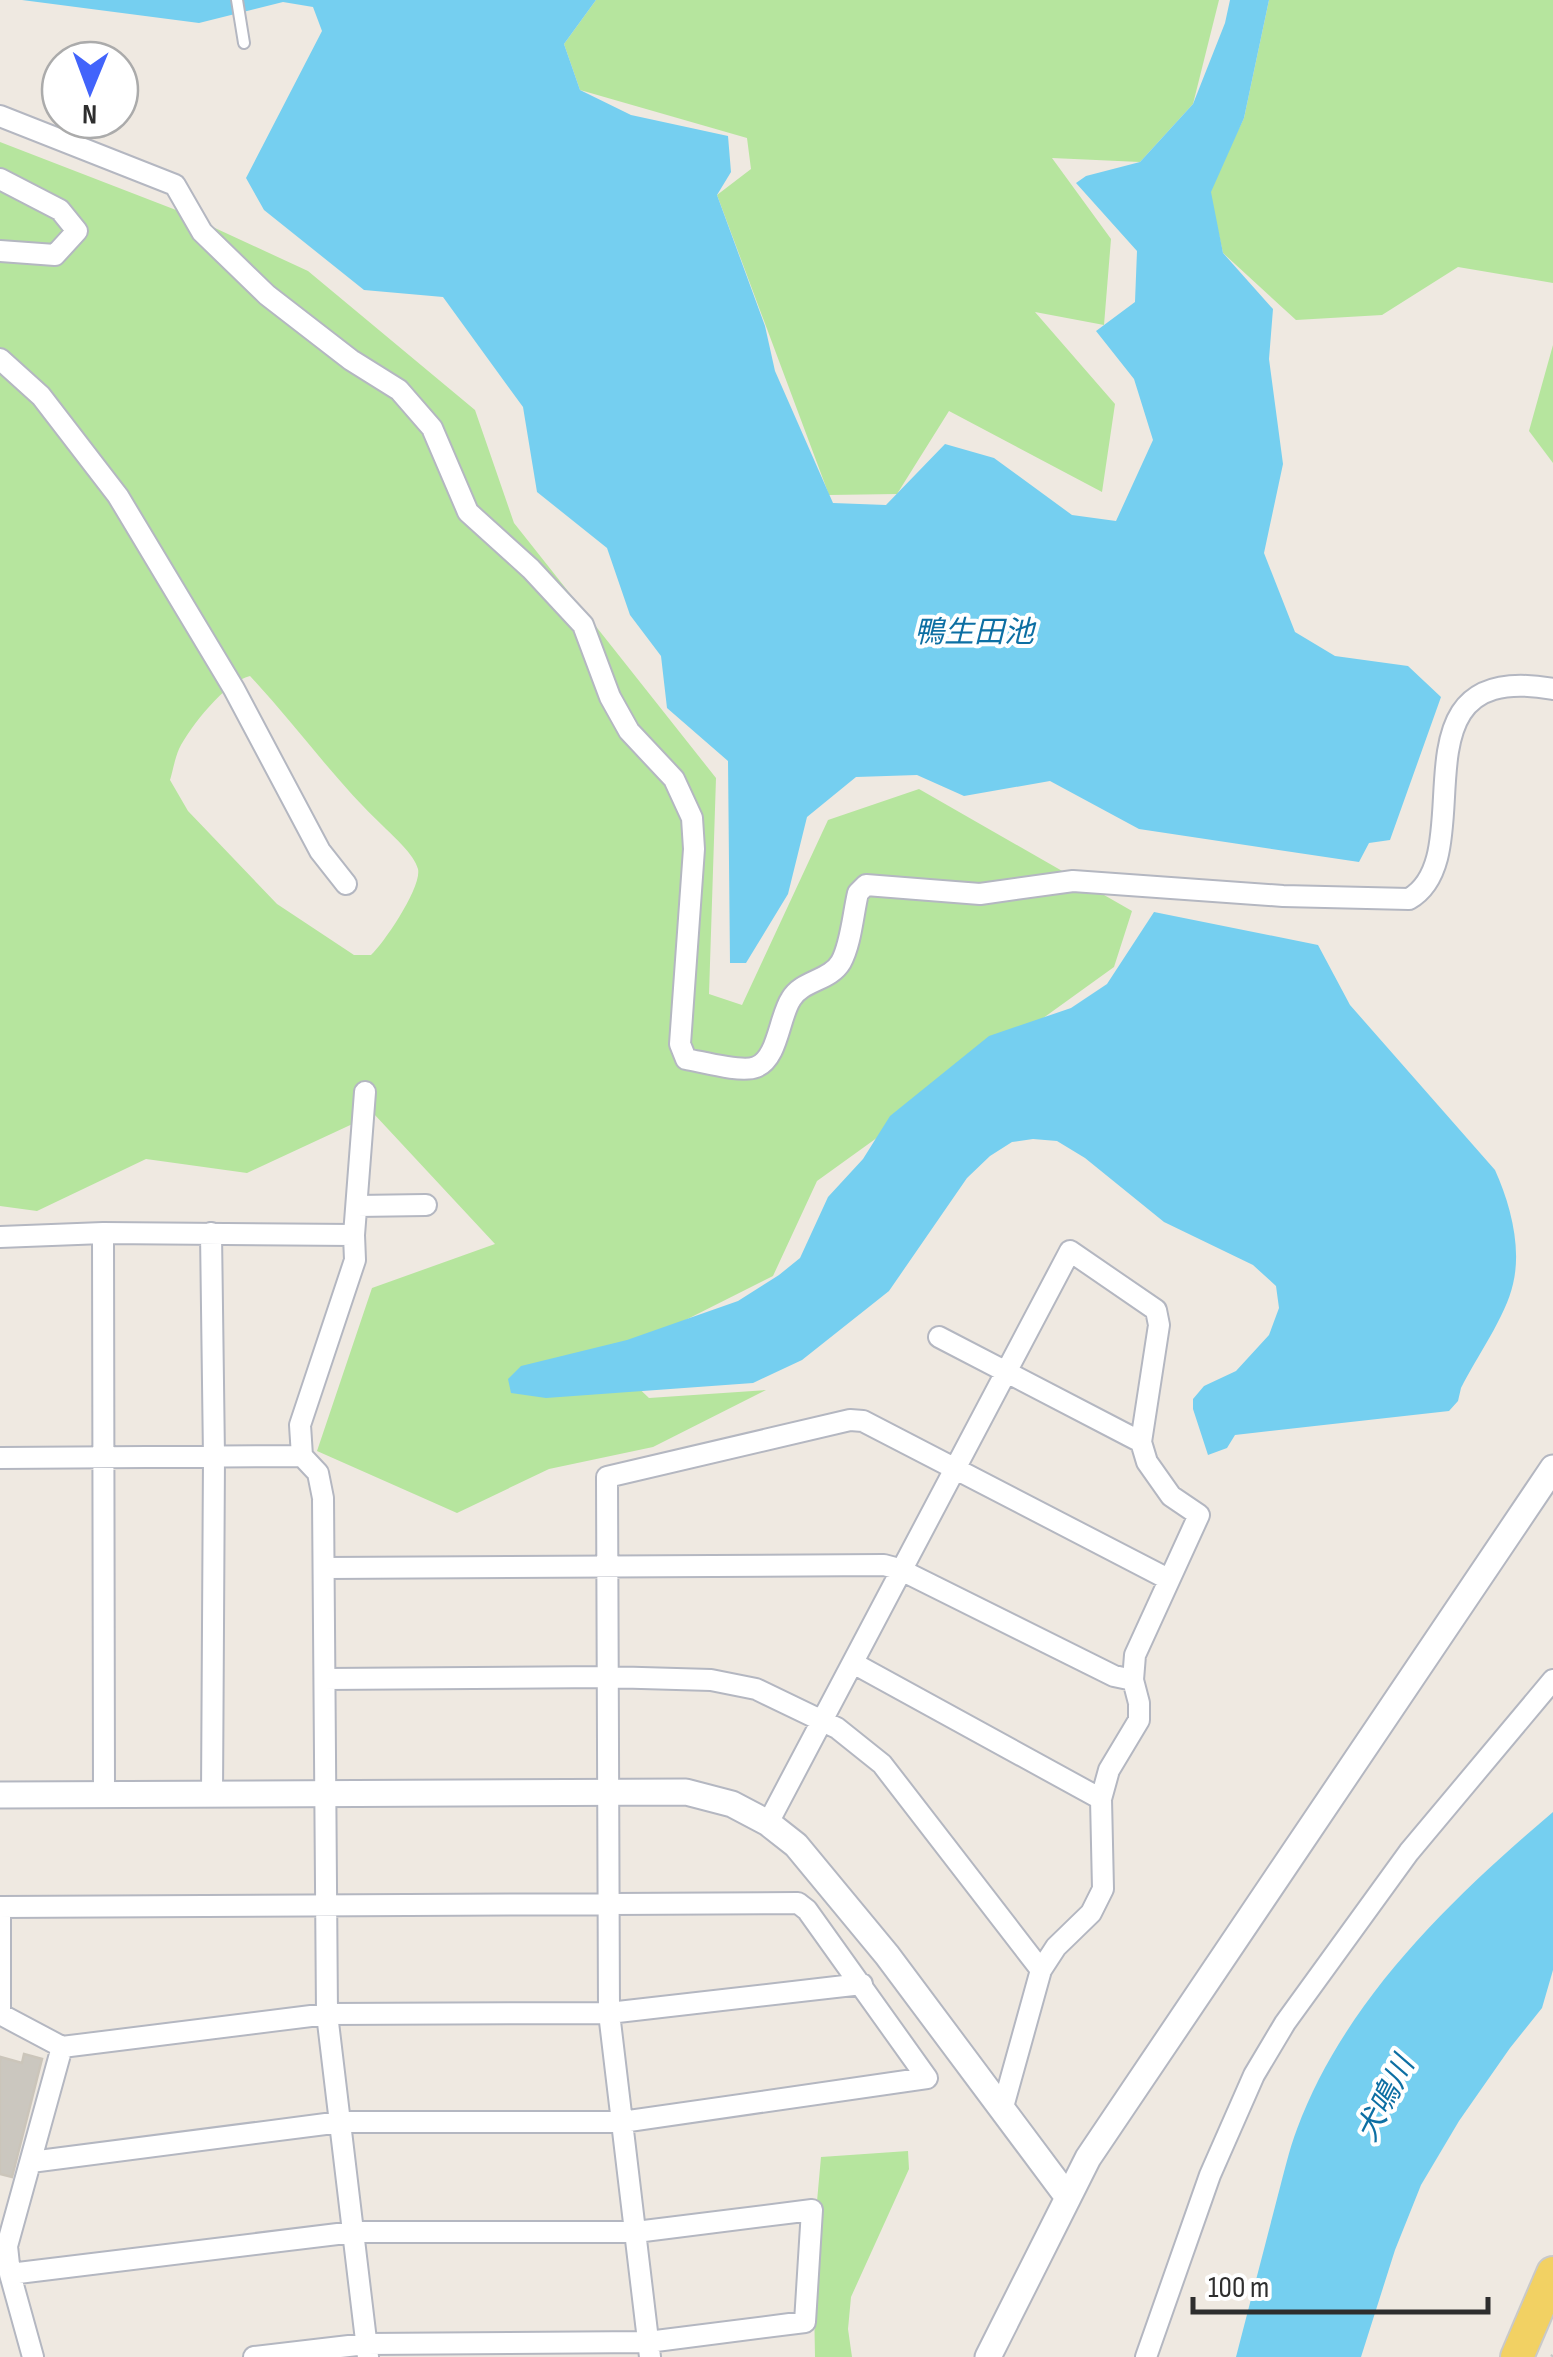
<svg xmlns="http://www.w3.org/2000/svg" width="1553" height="2357" font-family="'Sofia Sans Condensed','Noto Sans JP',sans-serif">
	<rect width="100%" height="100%" fill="#efe9e1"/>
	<path fill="#b6e59e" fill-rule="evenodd" d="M596 0H1219L1193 104 1140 162 1052 158 1111 239 1104 325 1035 312 1115 404 1102 492 949 411 897 494 829 495 717 195 751 169 747 138 580 90 564 44Z
		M1269 0H1553V283L1458 267 1382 315 1296 320 1223 253 1209 190 1244 118Z
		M0 142 176 210 308 271 475 410 514 523 716 778 709 994 742 1005 828 820 919 789 1132 911 1114 967 817 1181 773 1276 608 1359 649 1398 766 1390 653 1447 549 1469 457 1513 317 1451 372 1288 495 1244 374 1114 247 1173 146 1159 37 1211 0 1206ZM250 676C296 725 335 781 384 827 394 837 414 854 418 869 422 887 384 943 371 955H354L277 904 188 811 170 780C173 770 175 758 179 749 190 727 226 681 250 676Z
		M1553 345V463L1529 431Z
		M908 2151 909 2169 851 2297 848 2329 852 2357H815L813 2246 821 2157Z"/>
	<path fill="#75cff0" d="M22 0H596L564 44 580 90 631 115 728 136 731 172 717 195 765 326 775 371 833 503 886 505 945 444 994 458 1072 515 1116 521 1153 440 1134 379 1096 331 1135 302 1137 251 1076 183 1086 176 1140 162 1193 104 1225 23 1230 0H1269L1244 118 1211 192 1223 253 1273 309 1269 359 1283 464 1264 553 1295 632 1335 656 1408 666 1441 697 1390 840 1369 843 1359 862 1139 829 1050 781 964 796 917 775 856 777 807 817 788 894 746 963H730L728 761 667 708 661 656 630 615 607 548 537 492 523 407 443 297 364 290 264 210 246 178 322 31 313 7 283 2 199 23Z
		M1154 912 1318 945 1350 1005 1495 1170C1510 1203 1522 1247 1513 1284 1506 1316 1476 1358 1461 1388L1458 1401 1449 1411 1235 1435 1227 1448 1208 1455 1193 1409V1399L1204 1386 1236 1371 1269 1335 1279 1308 1276 1286 1253 1265 1164 1222 1085 1158 1057 1141 1033 1139 1012 1142 990 1156 967 1178 889 1291 802 1360 753 1383 546 1398 511 1393 508 1379 521 1366 627 1340 738 1301 779 1275 800 1258 828 1197 863 1159 890 1116 989 1036 1071 1008 1107 984Z
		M1553 1812V1970L1542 2008 1510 2048 1459 2121 1421 2185 1395 2250 1361 2357H1236C1250 2303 1264 2249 1278 2195 1284 2173 1289 2150 1297 2129 1345 2000 1451 1899 1553 1812Z"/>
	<path fill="#cbc7bf" stroke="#cbc5ba" stroke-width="2.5" d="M24 2054 42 2059 12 2177 0 2174V2061L1 2057 22 2063Z"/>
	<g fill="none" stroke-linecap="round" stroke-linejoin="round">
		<g stroke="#b4b7c1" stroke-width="14">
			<path id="service" d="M237 0 244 43"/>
		</g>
		<g stroke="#b4b7c1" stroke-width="24">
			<path id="minor" d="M0 116 175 185 202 232 267 295 351 360 399 390 432 428 468 512 531 569 583 625 610 697 629 731 674 779 692 818 694 849 680 1044 686 1059C703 1062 742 1073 756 1067 778 1059 779 1017 791 999 802 980 830 981 841 962 851 944 853 914 858 893L866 885 980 894 1073 881 1283 896 1409 899C1486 855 1383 658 1553 689
				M0 179 60 210 77 231 55 255 0 251
				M0 359 41 396 118 496 234 689 320 851 346 884
				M357 1206 426 1205
				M103 1233 104 1795
				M211 1233 214 1457 212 1795
				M354 1235 365 1092
				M0 1237 103 1233 354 1235 355 1260 300 1425 302 1456 318 1473 323 1498 327 2014 368 2357
				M939 1337 1141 1442
				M0 1458 302 1456
				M325 1568 884 1565 899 1569 1114 1676 1133 1680
				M853 1663 1101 1799
				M325 1679 607 1677 711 1680 756 1689 837 1728 882 1764 1041 1970
				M768 1823 1070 1251 1156 1310 1159 1325 1141 1442 1147 1462 1171 1496 1199 1515 1135 1655 1133 1680 1139 1703V1720L1109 1770 1101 1799 1103 1889 1091 1913 1056 1947 1041 1970 1003 2107
				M0 1907 798 1903 807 1910 927 2078 622 2122H341L31 2162
				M0 1914V2014
				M0 2014 62 2047 7 2246 10 2274 33 2357
				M62 2047 327 2014 609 2013 862 1984
				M10 2274 354 2232H636L812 2210 805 2322 648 2342 366 2344 254 2357
				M650 2357 609 2013 607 1477 850 1420 863 1421 1168 1579
				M1146 2357 1210 2175 1254 2075 1285 2023 1409 1852 1553 1680"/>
		</g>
		<g stroke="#b4b7c1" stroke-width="29">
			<path id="tertiary" d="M0 1795 686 1792 732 1804 768 1823 796 1845 887 1955 1067 2196
				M988 2357 1088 2158 1553 1468"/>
		</g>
		<g stroke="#c9c9c9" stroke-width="36">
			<path id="primary" d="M1517 2357 1553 2273"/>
		</g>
		<path stroke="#c9c9c9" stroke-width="4" stroke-dasharray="8 5" stroke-linecap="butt" d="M1552 2357 1553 2355"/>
		<use href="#service" stroke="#fff" stroke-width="10"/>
		<use href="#minor" stroke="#fff" stroke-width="20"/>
		<use href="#tertiary" stroke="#fff" stroke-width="25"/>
		<use href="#primary" stroke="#f2d163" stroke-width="32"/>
	</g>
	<g text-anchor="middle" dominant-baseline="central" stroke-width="8" stroke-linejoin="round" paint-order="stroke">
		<g font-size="30" font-style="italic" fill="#0d6fa3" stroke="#fff">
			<text x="974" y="633">鴨生田池</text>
			<text transform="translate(1386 2099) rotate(-63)">犬鳴川</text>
		</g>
	</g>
	<g transform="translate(90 90) rotate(181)"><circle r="48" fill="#ffffff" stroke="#ababab" stroke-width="2.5"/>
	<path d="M0-8L18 38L0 25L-18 38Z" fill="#4264fb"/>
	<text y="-15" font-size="28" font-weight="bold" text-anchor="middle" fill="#2e2e2e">N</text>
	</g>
	<path d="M1193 2297v15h295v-15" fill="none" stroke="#2e2e2e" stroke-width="5"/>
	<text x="1208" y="2297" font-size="30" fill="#2e2e2e" stroke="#ffffff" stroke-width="8" paint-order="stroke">100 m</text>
</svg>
